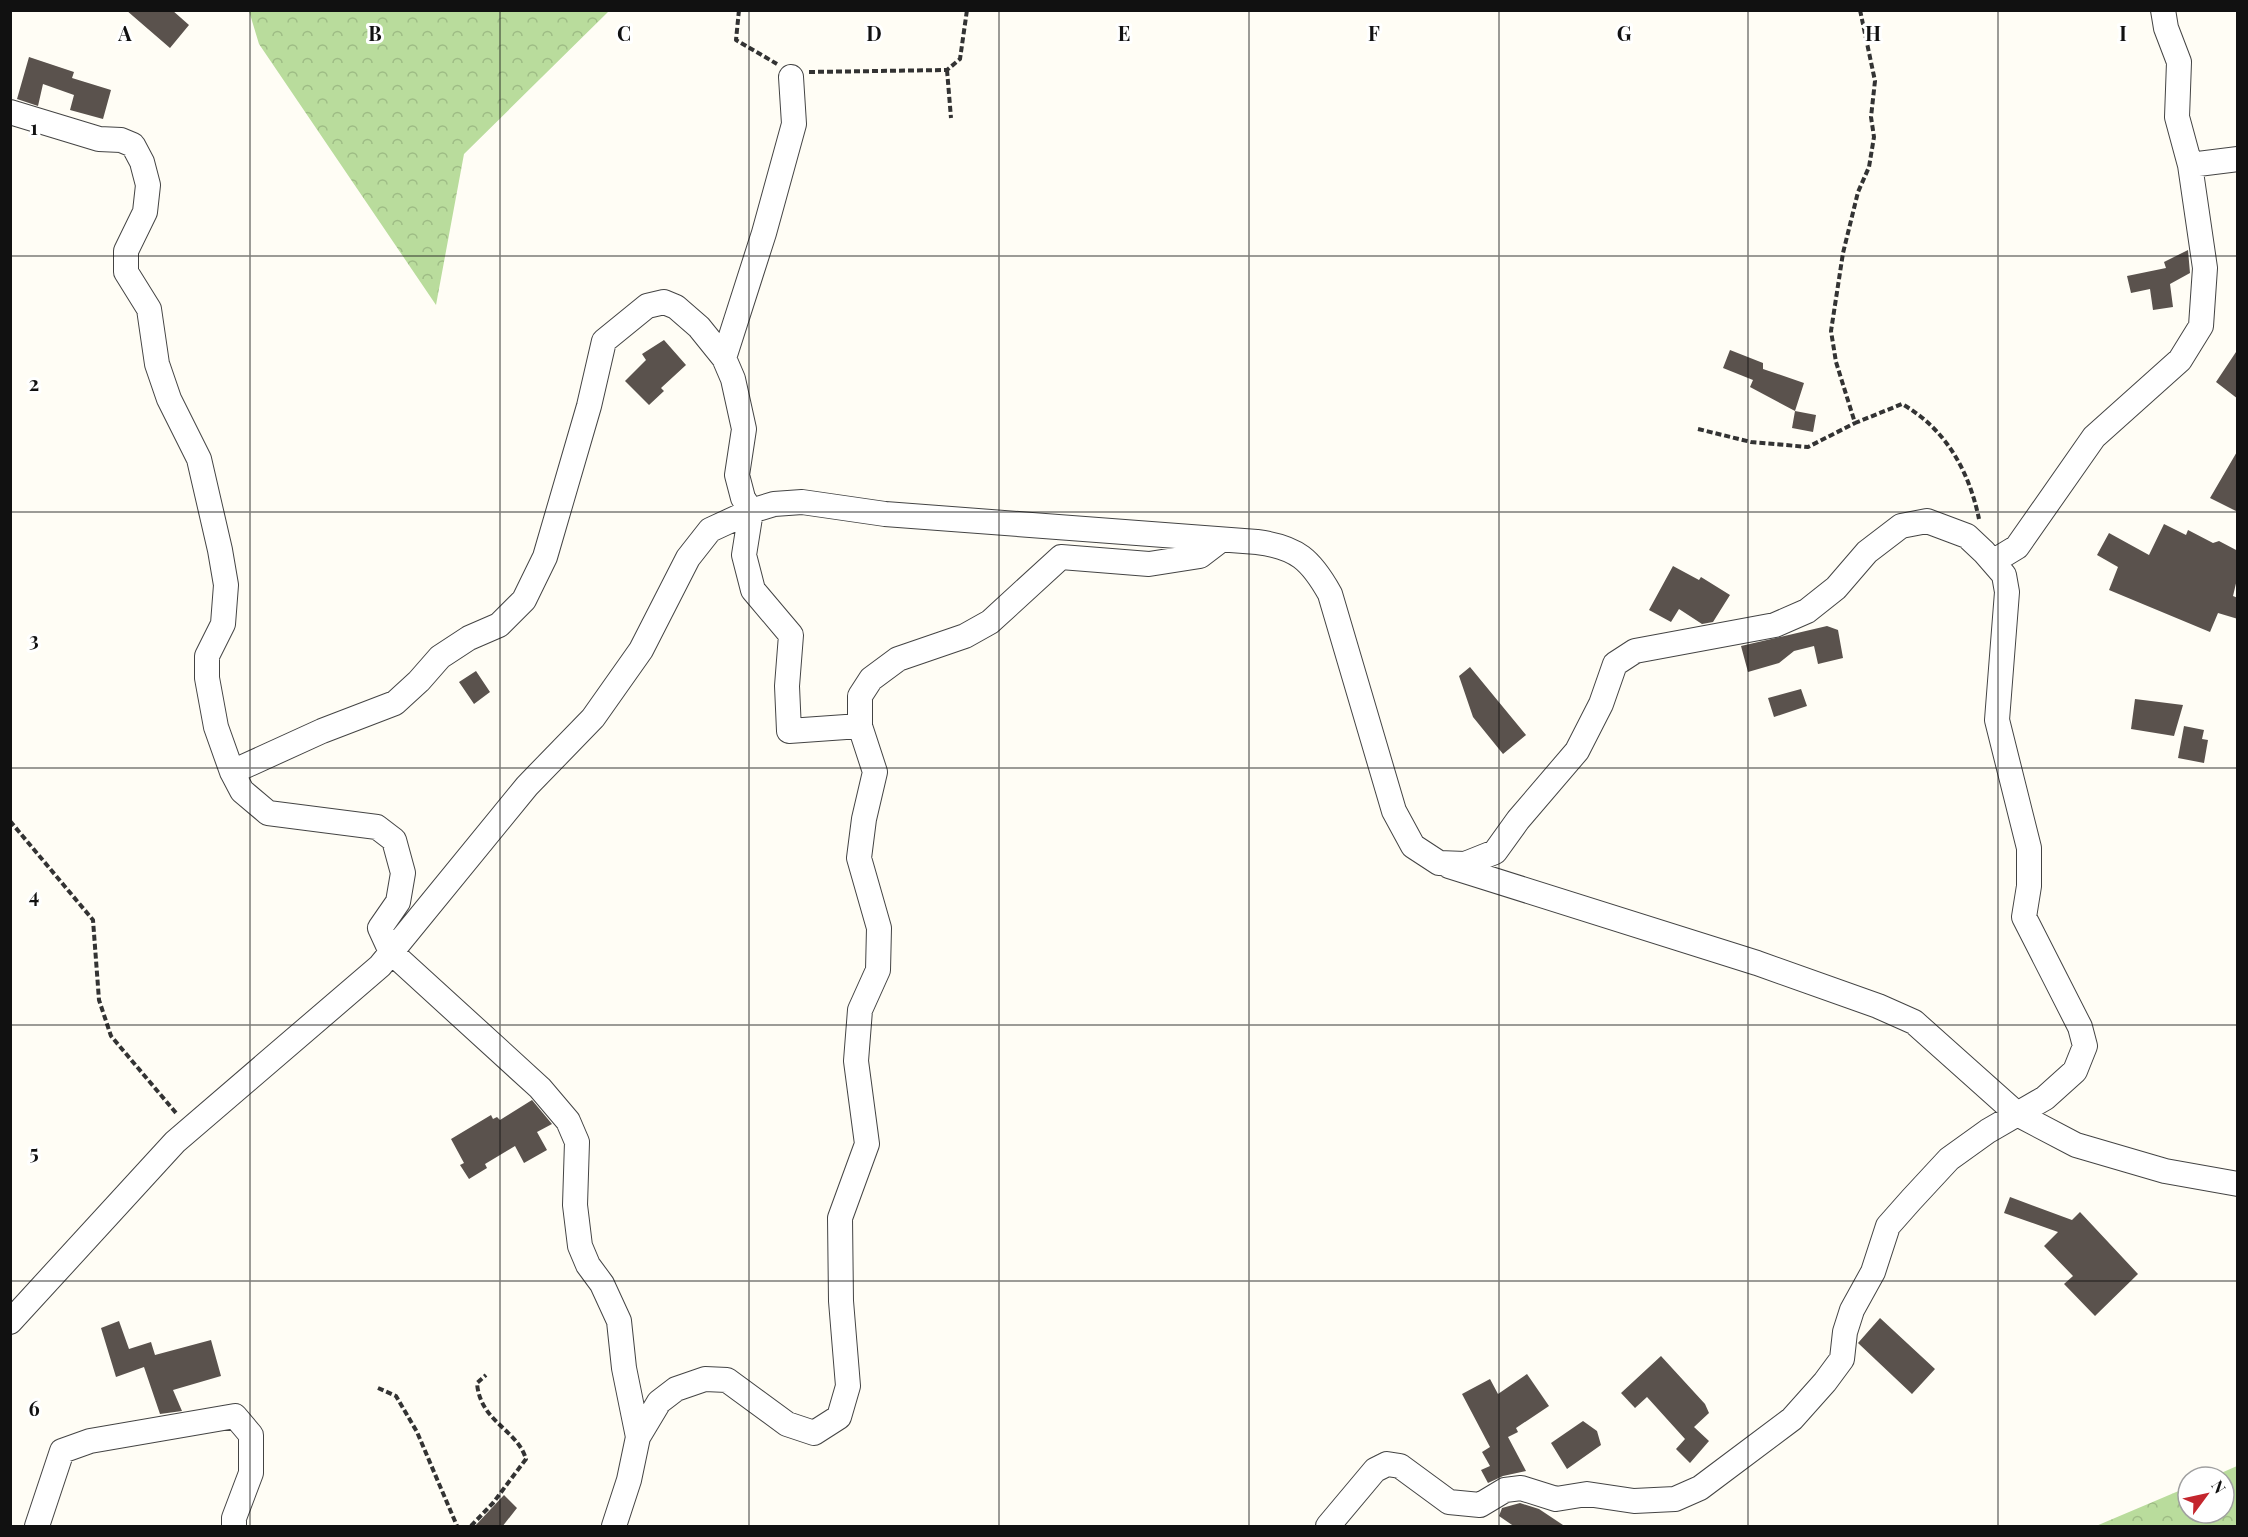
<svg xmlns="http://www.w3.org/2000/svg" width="2248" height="1537" font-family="'Playfair Display',serif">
	<defs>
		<pattern id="forest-crowns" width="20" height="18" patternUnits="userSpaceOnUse" patternTransform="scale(1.5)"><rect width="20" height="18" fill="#b9dc9c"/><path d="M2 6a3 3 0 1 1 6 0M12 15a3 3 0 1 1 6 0" fill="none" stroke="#9ebc85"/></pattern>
	</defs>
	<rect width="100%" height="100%" fill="#fffdf5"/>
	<path fill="url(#forest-crowns)" d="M249 11V10L609 11 464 154 436 305 259 44Z
		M2237 1466V1526H2096L2188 1487V1513H2224V1477H2212Z"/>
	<path fill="#5a524d" d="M126 10H172L189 25 170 48Z
		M29 57 74 72 72 78 111 90 103 119 70 110 74 95 43 84 38 106 17 99Z
		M2188 250 2190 273 2170 284 2173 307 2153 310 2150 289 2131 293 2127 276 2166 268 2164 262Z
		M664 340 686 365 661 388 664 391 649 405 625 381 646 360 642 354Z
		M2238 349V399L2216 382Z
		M1730 350 1763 363V369L1804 383 1795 411 1750 387 1753 380 1723 368Z
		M1795 411 1816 415 1813 432 1792 428Z
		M2238 450V512L2210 498Z
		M2164 524 2186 535 2188 530 2213 543 2219 541 2238 551V575L2233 596 2238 598V619L2218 613 2210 632 2109 590 2118 567 2097 555 2109 533 2149 555Z
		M1673 566 1699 580 1701 577 1730 595 1713 622 1702 624 1679 609 1671 622 1649 610Z
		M1827 626 1838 630 1843 658 1818 664 1814 646 1794 651 1779 663 1748 672 1741 646Z
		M1470 667 1526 735 1503 754 1473 717 1459 676Z
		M476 671 490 692 474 704 459 682Z
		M1801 689 1807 706 1774 717 1768 698Z
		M2135 699 2183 705 2174 736 2131 729Z
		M2184 726 2204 730 2202 739 2208 740 2204 763 2178 758Z
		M532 1100 552 1124 537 1132 547 1150 524 1163 515 1146 485 1164 487 1168 469 1179 460 1165 464 1163 451 1139 491 1115 493 1119 497 1117 500 1120Z
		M2010 1197 2072 1220 2080 1212 2138 1274 2095 1316 2064 1284 2073 1276 2044 1246 2058 1232 2004 1213Z
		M1880 1318 1935 1369 1912 1394 1858 1343Z
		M119 1321 129 1349 151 1342 155 1355 211 1340 221 1376 173 1390 182 1411 160 1414 144 1367 116 1377 101 1328Z
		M1661 1356 1705 1404 1709 1413 1694 1427 1709 1441 1690 1463 1676 1449 1685 1439 1647 1397 1635 1408 1621 1393Z
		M1527 1374 1549 1406 1516 1428 1518 1432 1508 1437 1526 1471 1503 1476 1488 1483 1481 1470 1490 1466 1482 1452 1490 1447 1462 1394 1490 1379 1498 1394Z
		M1583 1421 1597 1431 1601 1445 1567 1469 1551 1443Z
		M504 1495 517 1508 502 1527H474Z
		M1520 1503 1539 1509 1566 1527H1515L1499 1516 1502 1508Z"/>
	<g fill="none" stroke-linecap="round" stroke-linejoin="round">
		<g stroke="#444" stroke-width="26">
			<path id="minor" d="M10 112 99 139 121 140 133 145 142 162 148 185 145 212 126 251V272L149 309 157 364 169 399 199 459 220 550 226 585 223 624 207 656V678L216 727 232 772 242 791 268 813 377 827 394 840 403 873 398 902 380 928 391 952 540 1088 568 1121 577 1142 575 1205 580 1246 588 1265 602 1284 619 1321 624 1368 638 1437
				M2190 165 2238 159
				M724 358 764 233 794 124 791 77
				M1994 561 2017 547 2094 437 2180 360 2201 326 2205 268 2190 165 2177 117 2179 62 2166 28 2163 10
				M232 772 322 731 395 703 419 681 440 657 469 638 499 625 524 600 545 557 589 406 604 341 647 306 664 302 676 307 699 327 724 358 733 379 744 429 737 475 743 498 751 511 744 555 753 590 791 635 787 686 789 731 860 726
				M1449 866 1757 963 1878 1006 1914 1022 2017 1114 2076 1145 2165 1171 2238 1184
				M10 1322 175 1142 380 966 527 786 593 718 641 650 688 558 710 530 751 511 774 504 802 502 885 514 1257 542C1297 547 1311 560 1330 594L1394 811 1413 846 1439 863 1465 864 1495 852 1518 820 1577 751 1601 704 1615 664 1635 651 1775 625 1807 611 1836 588 1867 552 1901 526 1927 521 1967 536 1984 552 2004 575 2007 592 1997 720 2029 848V886L2024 917 2080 1027 2085 1046 2075 1071 2045 1098 1988 1131 1949 1159 1911 1200 1888 1226 1873 1272 1852 1310 1845 1332 1842 1359 1825 1382 1792 1419 1700 1488 1675 1499 1634 1501 1587 1494 1556 1499 1521 1488 1505 1490 1480 1505 1449 1502 1400 1466 1387 1464 1375 1470 1328 1526
				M37 1526 62 1451 90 1441 235 1416 251 1435V1473L234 1518V1526
				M614 1526 629 1480 638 1437 659 1402 676 1389 705 1379 727 1380 787 1424 814 1433 839 1417 848 1386 841 1301 840 1218 867 1144 856 1061 860 1010 878 970 879 928 859 858 864 819 875 772 860 726V696L871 679 898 659 965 636 990 622 1061 557 1149 564 1200 556 1221 540"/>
		</g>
		<path stroke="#333" stroke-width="4" stroke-dasharray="6 3" stroke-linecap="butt" d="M739 10 736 40 777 64
			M1860 10 1875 81 1871 117 1874 137 1869 167 1858 192 1843 253 1831 331 1836 362 1855 423 1902 404C1946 429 1969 471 1979 519
			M947 70 951 118
			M809 72 947 70 960 59 967 10
			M1698 429 1751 442 1808 447 1855 423
			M10 821 93 920 99 1000 111 1036 176 1113
			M378 1388 396 1396 417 1432 457 1526
			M471 1526 493 1503 526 1459C517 1429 480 1422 477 1383L486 1375"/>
		<use href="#minor" stroke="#fff" stroke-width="24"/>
	</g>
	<path fill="none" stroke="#111" stroke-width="1.5" stroke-opacity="0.55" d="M250 10V1526M500 10V1526M749 10V1526M999 10V1526M1249 10V1526M1499 10V1526M1748 10V1526M1998 10V1526M10 256H2238M10 512H2238M10 768H2238M10 1025H2238M10 1281H2238"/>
	<g font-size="20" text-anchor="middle" font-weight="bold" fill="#111" stroke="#fff" stroke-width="6" stroke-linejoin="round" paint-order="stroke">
		<text x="125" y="41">A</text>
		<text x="375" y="41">B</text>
		<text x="624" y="41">C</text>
		<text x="874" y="41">D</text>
		<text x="1124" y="41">E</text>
		<text x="1374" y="41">F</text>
		<text x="1624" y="41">G</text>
		<text x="1873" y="41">H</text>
		<text x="2123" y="41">I</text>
		<text x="34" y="135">1</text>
		<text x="34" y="391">2</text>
		<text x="34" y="647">3</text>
		<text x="34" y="903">4</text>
		<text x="34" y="1160">5</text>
		<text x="34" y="1416">6</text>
	</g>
	<rect width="2248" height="1537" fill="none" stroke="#111111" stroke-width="24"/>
	<g transform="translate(2206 1495) rotate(57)"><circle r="28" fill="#ffffff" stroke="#a0a0a0" stroke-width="1.5"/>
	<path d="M0-4.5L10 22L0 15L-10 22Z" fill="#c4262e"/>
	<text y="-9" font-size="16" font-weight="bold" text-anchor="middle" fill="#111111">N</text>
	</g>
</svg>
